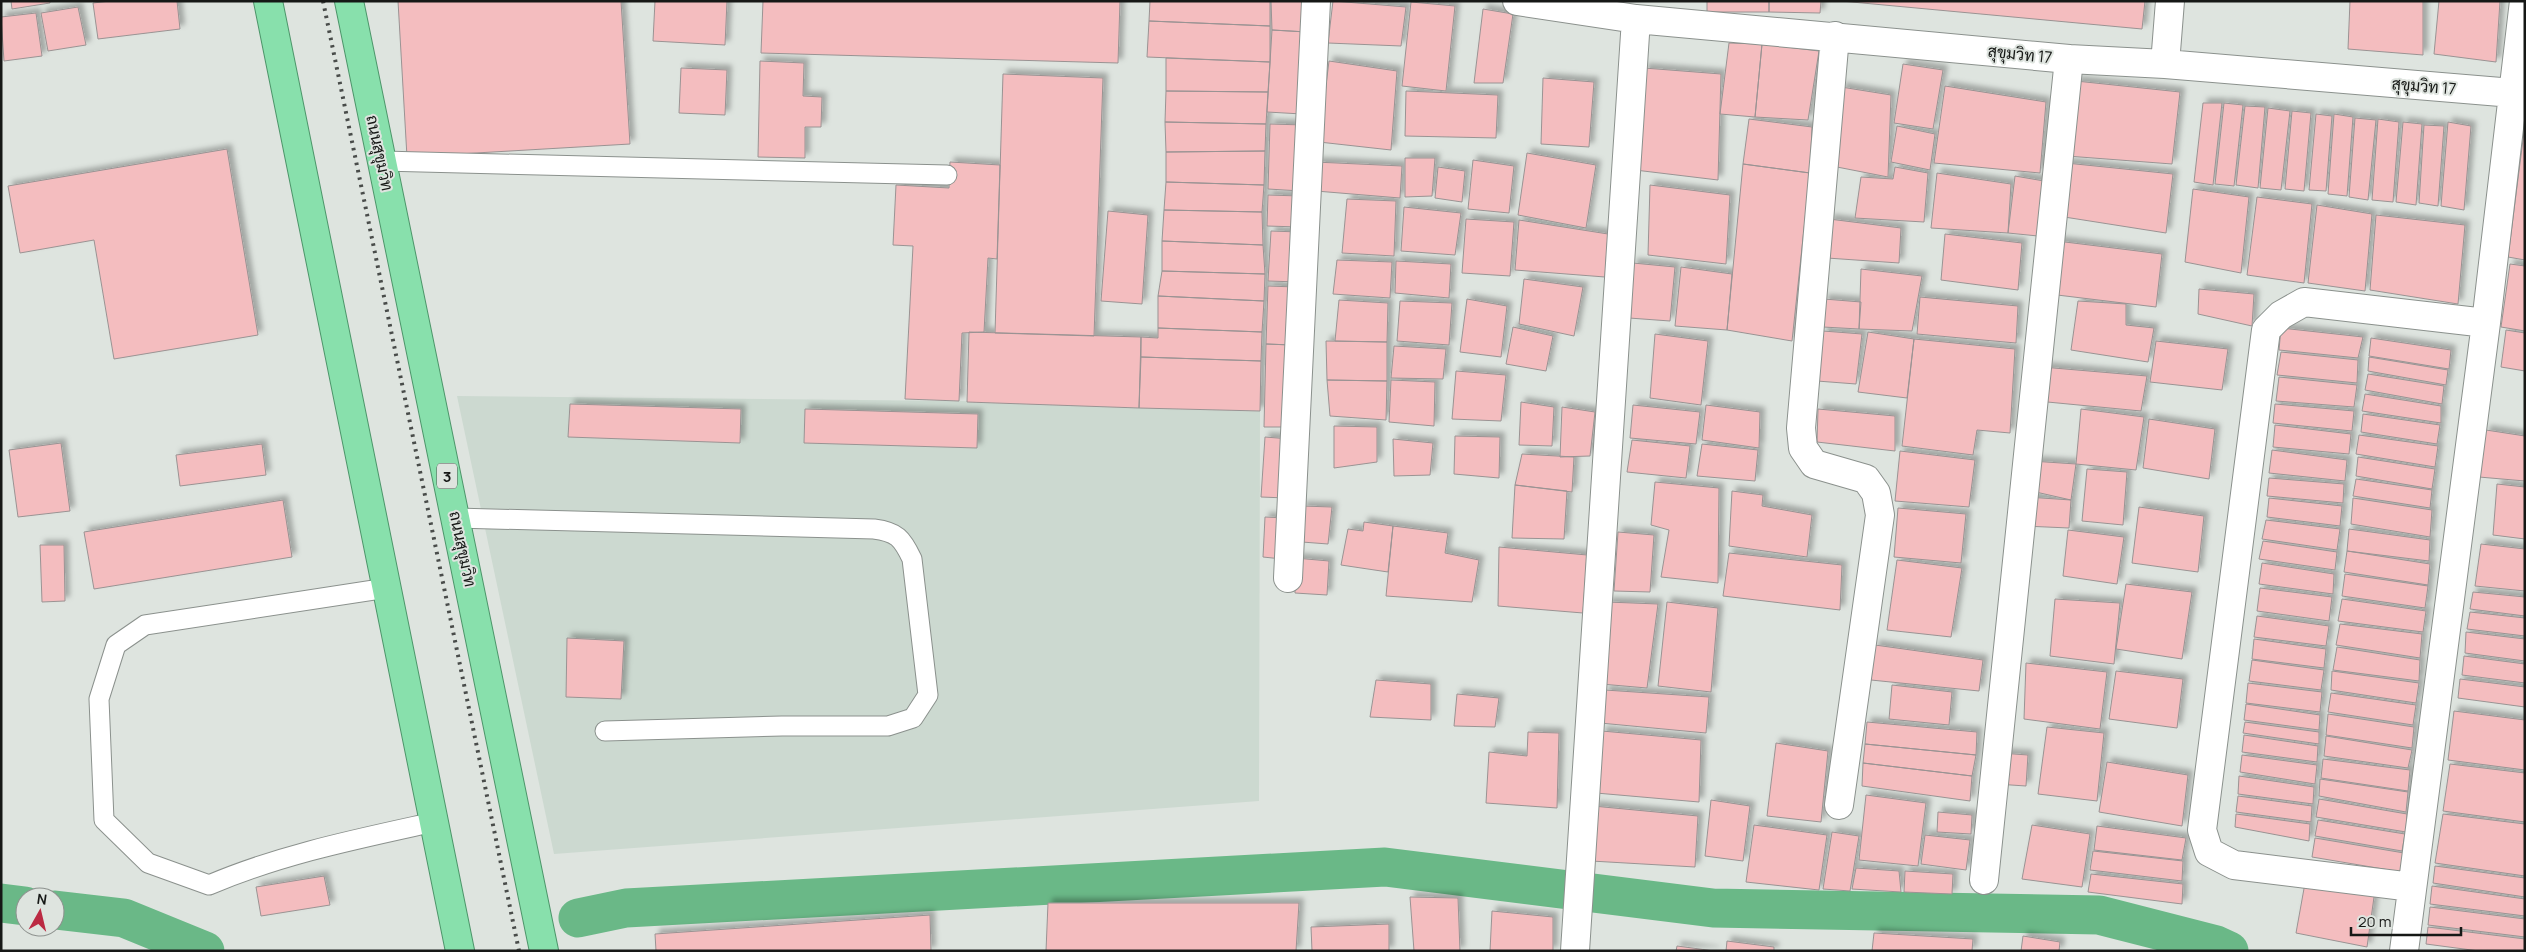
<svg xmlns="http://www.w3.org/2000/svg" width="2526" height="952" font-family="Manrope,Sarabun,sans-serif">
	<defs>
		<filter id="shadow"><feDropShadow dx="4.5" dy="-4.5" stdDeviation="2.5" flood-color="#0004"/></filter>
	</defs>
	<rect width="100%" height="100%" fill="#dee4df"/>
	<path fill="#ccd9d0" d="M457 396 959 401 1260 411 1259 801 554 854Z"/>
	<g fill="none" stroke-linecap="round" stroke-linejoin="round">
		<path stroke="#6ab887" stroke-width="39" d="M1 903 25 906
			M55 910 124 918 205 951
			M578 918 626 908 1385 867 1713 908 2099 915 2216 945 2229 951"/>
	</g>
	<path fill="#f4bdbf" stroke="#9a9393" filter="url(#shadow)" d="M11 1H50V3L12 9Z
		M110 1H177L180 29 98 39 93 3Z
		M398 1H621L630 144 407 157Z
		M655 1H727L725 45 653 41Z
		M763 1H1120L1118 63 761 53Z
		M1150 1H1270V26L1149 21Z
		M1271 1H1308L1307 32 1272 30Z
		M1333 1 1406 7 1401 46 1328 43Z
		M1707 1H1769V12H1707Z
		M1769 1H1821L1820 13 1769 12Z
		M1841 1H2145L2142 29Z
		M2350 1H2423V55L2348 49Z
		M2439 1H2500L2496 62 2434 54Z
		M1411 2 1455 6 1446 91 1402 86Z
		M78 7 86 45 48 51 41 13Z
		M1483 9 1513 14 1503 83H1474Z
		M36 13 42 56 4 61 1 17Z
		M1149 21 1270 26V62L1147 57Z
		M1272 30 1307 32 1302 114 1267 112Z
		M1729 43 1762 44 1755 117 1720 114Z
		M1762 44 1819 51 1808 120 1755 117Z
		M1166 58 1270 62 1268 92 1166 91Z
		M760 61 804 63 803 96 822 97 821 127H805V158L758 157Z
		M1329 61 1397 71 1391 150 1319 142Z
		M1903 64 1943 70 1933 129 1894 123Z
		M681 68 727 70 725 115 679 113Z
		M1644 68 1721 74 1718 180 1635 170Z
		M1003 74 1103 78 1094 336 995 333Z
		M1543 78 1594 82 1589 147 1541 144Z
		M2076 81 2180 92 2172 164 2067 156Z
		M1945 86 2046 102 2040 173 1934 163Z
		M1841 87 1891 95 1888 177 1837 167Z
		M1166 91 1268 92 1266 124 1165 122Z
		M1406 91 1498 95 1496 138 1405 136Z
		M2203 103H2222L2213 185 2194 182Z
		M2224 103 2243 105 2234 186 2215 184Z
		M2245 106 2265 107 2258 188 2236 185Z
		M2268 108 2290 111 2281 190 2260 188Z
		M2292 111 2311 113 2304 191 2285 189Z
		M2316 114 2332 116 2326 191 2309 190Z
		M2334 114 2353 117 2347 196 2328 194Z
		M2355 118 2376 120 2368 200 2349 197Z
		M1749 119 1812 127 1810 173 1743 164Z
		M2378 119 2399 122 2393 202 2372 200Z
		M1165 122 1266 124 1265 151 1166 152Z
		M2403 122 2422 124 2416 205 2396 202Z
		M2448 122 2471 126 2464 210 2441 206Z
		M1270 124 1304 125 1301 191 1268 189Z
		M2525 124V260L2508 257Z
		M2424 125 2444 126 2438 206 2419 203Z
		M1897 126 1935 134 1930 170 1891 162Z
		M227 149 258 335 114 359 94 240 20 253 8 186Z
		M1265 151 1264 185 1166 182V152Z
		M1527 153 1596 165 1586 228 1518 215Z
		M1405 158H1435L1432 196 1405 197Z
		M1473 160 1514 166 1509 213 1468 209Z
		M950 162 1000 165 997 259 988 258 984 332 962 333 959 401 905 399 913 246 893 245 896 185 949 188Z
		M1315 162 1402 166 1400 198 1316 191Z
		M2066 163 2173 174 2166 233 2058 216Z
		M1743 164 1810 173 1792 341 1727 330Z
		M1438 167 1465 171 1462 202 1435 198Z
		M1895 167 1928 173 1924 222 1855 218 1861 177 1893 179Z
		M1937 173 2011 184 2008 233 1931 228Z
		M2015 176 2044 181 2038 236 2008 233Z
		M1166 182 1264 185 1262 212 1164 210Z
		M1650 185 1730 195 1726 264 1648 255Z
		M2193 189 2249 197 2241 273 2185 262Z
		M1268 195 1300 196 1299 227 1267 226Z
		M2257 197 2312 204 2304 283 2247 275Z
		M1347 199 1396 201 1394 256 1342 253Z
		M2317 205 2372 214 2365 291 2308 283Z
		M1404 207 1461 213 1455 255 1401 251Z
		M1164 210 1262 212 1263 245 1162 241Z
		M1108 211 1148 215 1142 304 1101 301Z
		M2376 215 2465 225 2458 304 2370 290Z
		M1466 219 1514 222 1510 276 1462 273Z
		M1829 219 1901 228 1899 263 1827 258Z
		M1519 220 1608 234 1605 277 1515 270Z
		M1271 231 1299 232 1298 282 1268 281Z
		M1945 234 2022 243 2018 290 1941 280Z
		M1162 241 1263 245 1265 274 1162 271Z
		M2057 241 2162 254 2156 307 2049 294Z
		M1337 260 1392 262 1390 298 1333 294Z
		M1396 261 1451 264 1449 298 1395 293Z
		M1633 263 1675 267 1670 321 1629 318Z
		M2510 264 2525 266V331L2501 327Z
		M1681 267 1732 274 1727 330 1675 326Z
		M1861 269 1922 276 1912 331 1859 329Z
		M1162 271 1265 274 1264 301 1158 296Z
		M1524 279 1583 287 1574 336 1519 324Z
		M1268 286 1296 287 1292 345 1266 344Z
		M2199 289 2254 294 2252 326 2198 314Z
		M1158 296 1264 301 1262 332 1158 328Z
		M1920 297 2018 306 2016 343 1917 334Z
		M1467 299 1507 306 1501 357 1460 352Z
		M1824 299 1861 302 1859 329 1823 327Z
		M1339 300 1388 303 1387 342 1335 341Z
		M1400 301 1452 303 1449 345 1397 341Z
		M2078 301 2126 304V325L2154 328 2148 362 2071 350Z
		M1513 327 1553 336 1546 371 1506 364Z
		M1158 328 1262 332 1261 361 1141 357V337L1158 338Z
		M2281 328 2363 337 2358 358 2279 350Z
		M2506 330 2525 333V371L2501 367Z
		M1823 331 1862 334 1856 384 1817 381Z
		M969 332 1141 337 1139 408 967 402Z
		M1868 332 1914 339 1907 398 1858 392Z
		M1655 334 1708 341 1701 405 1650 398Z
		M2371 338 2451 350 2449 369 2369 356Z
		M1914 339 2015 349 2010 433 1977 430 1973 455 1902 446Z
		M1326 341 1387 342V381L1327 380Z
		M2156 341 2228 349 2222 390 2150 382Z
		M1266 344 1292 345 1290 427H1264Z
		M1394 346 1446 349 1443 379 1391 378Z
		M2281 352 2358 360 2357 383 2277 375Z
		M1141 357 1261 361 1260 411 1139 408Z
		M2369 357 2448 370 2446 385 2368 371Z
		M2042 367 2147 376 2141 411 2037 401Z
		M1456 371 1506 375 1501 421 1452 419Z
		M2368 374 2444 386 2442 404 2365 390Z
		M2279 377 2357 385 2354 407 2276 401Z
		M1327 380 1387 381 1386 420 1330 416Z
		M1391 380 1435 382 1434 426 1389 422Z
		M2365 394 2441 406V423L2362 411Z
		M1521 402 1554 407 1552 446 1519 445Z
		M570 404 741 409 740 443 568 437Z
		M2275 404 2354 411 2352 431 2273 423Z
		M1633 405 1700 412 1696 444 1630 438Z
		M1706 405 1760 412 1759 448 1702 440Z
		M1562 407 1595 412 1590 456 1560 457Z
		M805 409 978 414 977 448 804 443Z
		M1818 409 1895 416V451L1817 442Z
		M2081 409 2144 417 2136 470 2076 464Z
		M2363 414 2440 425 2437 444 2361 432Z
		M2149 419 2215 429 2209 479 2143 468Z
		M2275 425 2351 434 2349 454 2273 447Z
		M1334 426 1377 427V462L1334 468Z
		M2486 430 2525 436V481L2479 477Z
		M2359 435 2438 446 2435 467 2356 454Z
		M1455 436 1500 437 1499 478 1454 474Z
		M1265 437 1290 439 1286 498 1261 497Z
		M1393 439 1433 443 1430 475 1394 476Z
		M1632 440 1690 446 1686 478 1627 472Z
		M61 443 70 511 18 517 9 450Z
		M262 444 266 475 180 486 176 455Z
		M1702 444 1758 450 1755 481 1697 476Z
		M2272 450 2347 460 2345 481 2269 473Z
		M1900 451 1975 460 1969 507 1895 501Z
		M1522 454 1574 457 1572 492 1515 485Z
		M2358 457 2435 469 2432 489 2356 476Z
		M2031 461 2076 464 2071 500 2027 490Z
		M2087 469 2127 472 2123 525 2082 521Z
		M2269 478 2344 484 2343 503 2267 496Z
		M2356 479 2432 490 2430 508 2353 496Z
		M1655 482 1719 488 1718 583 1661 577 1669 530 1651 525Z
		M2497 484 2525 487V539L2493 535Z
		M1515 485 1567 491 1564 539 1512 538Z
		M1732 491 1763 495 1762 506 1812 515 1807 557 1729 546Z
		M2027 497 2071 500 2069 528 2024 526Z
		M2269 498 2342 506 2340 526 2267 517Z
		M2353 498 2432 510 2430 537 2351 524Z
		M283 500 292 557 94 589 84 532Z
		M1302 506 1332 507 1328 544 1302 542Z
		M2139 507 2204 516 2198 572 2132 563Z
		M1898 508 1966 514 1961 563 1894 557Z
		M1265 517 1285 518 1282 559 1263 557Z
		M2266 520 2340 529 2337 550 2262 539Z
		M1364 522 1393 526 1388 572 1341 565 1348 529 1363 531Z
		M1393 526 1448 533 1445 553 1479 560 1472 602 1386 596Z
		M2349 529 2430 540 2429 561 2347 551Z
		M2068 530 2124 537 2117 584 2063 576Z
		M1618 532 1654 535 1650 592 1614 591Z
		M2263 541 2337 552 2335 570 2259 559Z
		M2481 544 2525 549V591L2475 586Z
		M40 545H64L65 601 42 602Z
		M1499 547 1587 555 1583 613 1498 606Z
		M2347 551 2430 564 2428 585 2344 572Z
		M1729 553 1842 565 1840 610 1723 596Z
		M1295 558 1329 561 1327 595 1295 593Z
		M1897 560 1962 568 1951 637 1887 630Z
		M2262 563 2334 574 2333 594 2259 584Z
		M2345 574 2428 586 2425 608 2342 596Z
		M2126 584 2192 592 2182 659 2116 649Z
		M2260 588 2332 597 2329 621 2257 611Z
		M2473 592 2525 597V616L2470 609Z
		M2055 599 2120 603 2114 664 2050 656Z
		M2342 599 2426 611 2423 632 2338 621Z
		M1607 602 1658 604 1647 688 1601 684Z
		M1667 602 1718 608 1711 692 1658 686Z
		M2470 612 2525 618V636L2467 629Z
		M2257 616 2329 626 2326 646 2254 637Z
		M2340 624 2422 634 2420 658 2336 645Z
		M2466 632 2525 639V661L2465 653Z
		M567 638 624 641 621 699 566 697Z
		M2254 639 2326 649 2324 668 2252 659Z
		M1875 645 1983 660 1979 691 1871 680Z
		M2337 647 2420 660 2419 681 2333 670Z
		M2464 656 2525 664V683L2462 675Z
		M2252 660 2324 670 2321 690 2249 681Z
		M2026 663 2107 672 2100 729 2024 719Z
		M2116 671 2183 679 2177 728 2109 719Z
		M2332 671 2419 683 2416 703 2331 690Z
		M2460 679 2525 687V707L2458 698Z
		M1376 680 1431 684V720L1370 717Z
		M2248 683 2322 692 2320 712 2246 703Z
		M1892 685 1952 692 1949 725 1889 719Z
		M1605 690 1709 697 1706 733 1600 723Z
		M2331 693 2416 705 2413 725 2328 712Z
		M1457 694 1499 698 1495 727 1454 726Z
		M2246 704 2320 715 2319 730 2244 720Z
		M2454 711 2525 720V770L2448 760Z
		M2328 714 2414 727 2412 748 2326 735Z
		M1867 722 1977 732 1976 755 1865 744Z
		M2245 722 2319 732V744L2243 733Z
		M2047 727 2104 733 2097 801 2038 794Z
		M1602 731 1701 740 1699 802 1596 793Z
		M1528 732 1559 733 1557 808 1486 803 1489 752 1527 756Z
		M2244 735 2318 746 2317 762 2242 752Z
		M2326 736 2412 750 2408 768 2324 756Z
		M1776 743 1828 751 1821 822 1767 816Z
		M1865 744 1976 755 1972 776 1863 763Z
		M2000 753 2028 755 2026 786 1996 784Z
		M2242 755 2317 765 2315 784 2240 772Z
		M2323 759 2410 770 2408 791 2321 778Z
		M2107 762 2188 775 2182 826 2099 812Z
		M1863 763 1972 776 1970 801 1862 786Z
		M2450 764 2525 773V822L2443 811Z
		M2239 776 2314 787 2313 804 2238 794Z
		M2320 779 2408 792 2406 812 2319 796Z
		M1866 795 1926 803 1918 866 1859 860Z
		M2238 796 2312 806 2311 822 2236 812Z
		M2319 799 2407 814 2406 832 2316 817Z
		M1711 800 1750 806 1743 861 1705 856Z
		M1593 806 1698 816 1695 867 1591 861Z
		M1938 812 1972 815 1971 834 1937 832Z
		M2236 814 2310 824 2309 841 2235 827Z
		M2443 814 2525 824V876L2435 863Z
		M2318 820 2405 834 2402 851 2315 836Z
		M1754 825 1827 835 1819 890 1746 882Z
		M2032 825 2090 834 2082 887 2022 879Z
		M2097 826 2186 838 2182 860 2094 850Z
		M1832 832 1859 836 1850 891 1823 889Z
		M1925 835 1970 840 1966 870 1921 864Z
		M2315 838 2404 853 2401 872 2312 857Z
		M2093 851 2183 861 2182 881 2090 870Z
		M2435 866 2525 878V897L2433 883Z
		M1856 868 1899 871 1901 892 1852 889Z
		M1905 871 1953 874 1952 894 1904 892Z
		M2091 874 2183 884 2182 904 2088 892Z
		M324 876 330 905 261 916 256 887Z
		M2305 883 2375 890 2367 947 2296 933Z
		M2432 886 2525 899V916L2430 904Z
		M1410 897 1458 898 1460 951H1414Z
		M1048 903H1299L1296 951H1046Z
		M2430 907 2525 919V937L2428 925Z
		M1492 911 1553 917V951H1490Z
		M930 915 931 951H656L655 934Z
		M1389 924V951H1312L1311 927Z
		M2428 927 2525 939V951H2479L2426 944Z
		M1874 933 1973 939 1972 951H1872Z
		M2023 936 2060 942 2059 951H2021Z
		M1727 941 1774 947V951H1726Z
		M1677 946 1715 951H1676Z"/>
	<g fill="none" stroke-linecap="round" stroke-linejoin="round">
		<g stroke="#8b918d" stroke-width="21">
			<path id="service" d="M382 161 947 175
				M456 518 874 529C897 532 902 538 912 559L928 695 913 718 888 726H782L605 731
				M387 588 145 625 116 645 99 699 104 820 148 863 209 885C282 854 357 839 434 822"/>
		</g>
		<g stroke="#8b918d" stroke-width="30">
			<path id="minor" d="M1517 1 1636 19 2069 59 2165 64 2525 94
				M1835 36 1801 428 1803 448 1814 464 1866 479 1876 493 1880 515 1839 805
				M2165 64 2170 1
				M1288 578 1316 1
				M1984 880 2069 59
				M2412 887 2234 865 2209 852 2202 830 2266 330 2281 315 2304 302 2486 323
				M1575 951 1636 19
				M2404 951 2486 323 2524 1"/>
		</g>
		<g stroke="#4d956a" stroke-width="30">
			<path id="trunk" d="M268 1 460 951
				M349 1 544 951"/>
		</g>
		<use href="#service" stroke="#fff" stroke-width="19"/>
		<use href="#minor" stroke="#fff" stroke-width="28"/>
		<use href="#trunk" stroke="#88e0ac" stroke-width="28"/>
		<path stroke="#494c4a" stroke-width="4" stroke-dasharray="2.5 5" stroke-linecap="butt" d="M323 1 519 951"/>
	</g>
	<g text-anchor="middle" dominant-baseline="central" stroke-width="4" stroke-linejoin="round" paint-order="stroke">
		<rect fill="#dee4df" stroke="#525552" stroke-width="1" x="437" y="463.5" width="20" height="25" rx="4"/>
		<g font-size="15" font-weight="bold" fill="#161816">
			<text x="447" y="476">3</text>
		</g>
		<g font-size="16" fill="#161816" stroke="#dee4df">
			<text transform="translate(2020 54) rotate(6)">สุขุมวิท 17</text>
			<text transform="translate(2424 86) rotate(5)">สุขุมวิท 17</text>
			<text transform="translate(380 153) rotate(78)">ถนนสุขุมวิท</text>
			<text transform="translate(463 549) rotate(78)">ถนนสุขุมวิท</text>
		</g>
	</g>
	<rect width="2526" height="952" fill="none" stroke="#161816" stroke-width="5"/>
	<g transform="translate(40 912) rotate(8)"><circle r="24" fill="#dee4df" stroke="#8e928f"/>
	<path d="M0-4L9 19L0 12L-9 19Z" fill="#bb2a43"/>
	<text y="-8" font-size="14" font-weight="bold" text-anchor="middle" fill="#161816">N</text>
	</g>
	<path d="M2351 927v8h110v-8" fill="none" stroke="#161816" stroke-width="2.5"/>
	<text x="2358" y="927" font-size="15" fill="#161816" stroke="#dee4df" stroke-width="4" paint-order="stroke">20 m</text>
</svg>
